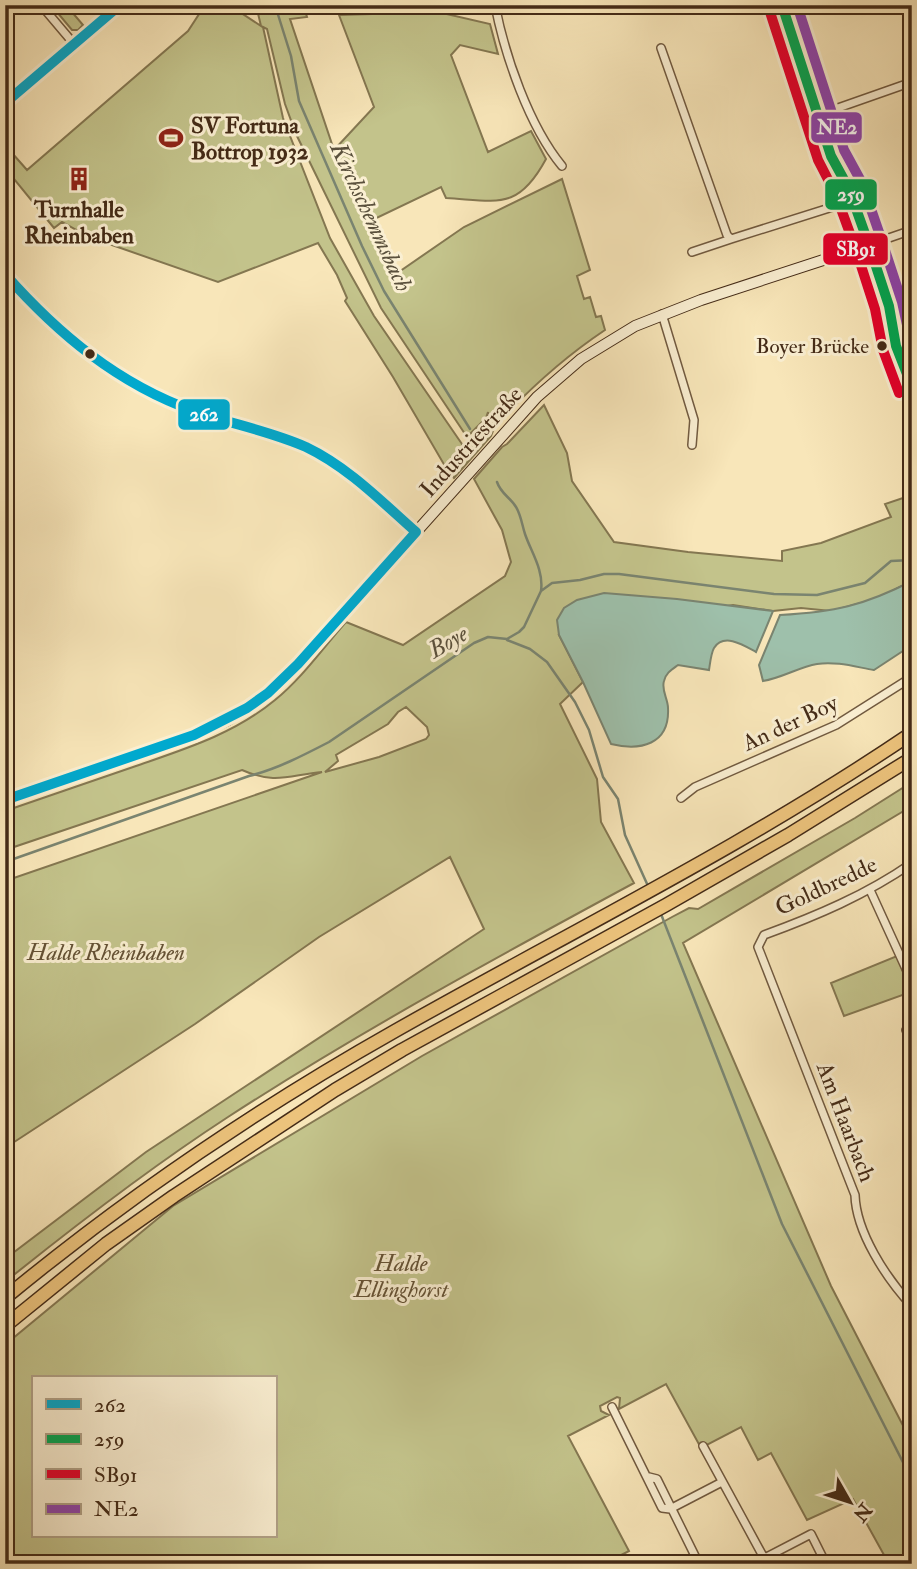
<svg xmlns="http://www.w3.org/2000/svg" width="917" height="1569" font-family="'IM FELL Double Pica',serif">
	<rect width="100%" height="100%" fill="#f8e6b9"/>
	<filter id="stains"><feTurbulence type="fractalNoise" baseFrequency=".00286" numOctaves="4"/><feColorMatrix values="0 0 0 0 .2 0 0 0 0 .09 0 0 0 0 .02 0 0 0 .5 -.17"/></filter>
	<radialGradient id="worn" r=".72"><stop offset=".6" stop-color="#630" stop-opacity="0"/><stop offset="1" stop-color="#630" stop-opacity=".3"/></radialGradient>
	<path fill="#c3c38b" stroke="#847751" stroke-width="2" fill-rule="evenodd" d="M51 5H66L83 25 78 30H72Z
		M205 5H229L261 26 256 5H303L307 17 290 19 334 150 374 107 339 15 438 12 490 24 498 54 460 45 451 55 488 152 531 131 546 159C518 211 498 201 446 198L441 187 368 222 393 276 464 227 562 179 590 270 577 276 584 299 590 297 596 317 601 316 605 330C563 358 529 389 495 426L491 436 454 478 449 473 393 377 345 301 347 298 337 275 318 243 218 282 89 237 62 222 54 228 5 168V145L27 170 188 31ZM263 27 267 29 285 104 296 134 381 308 467 437 486 418 488 412 489 421 464 447 374 316 330 238 283 118Z
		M544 405 567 453 572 481 614 542 688 552 782 561V551L821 543 891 517 885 504 912 495V581L876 599 831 611 801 608 773 611 733 605 559 635 583 682 560 704 597 779 601 822 634 883C497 957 359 1032 228 1117 151 1167 77 1224 5 1282V1259L146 1152 484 929 450 857 319 937 195 1024 5 1148V881L322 772C289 775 276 785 242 770L5 850V811C49 796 92 781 136 766 185 749 234 734 275 700 303 677 322 649 346 622L403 645 505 576 511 562 502 530 474 479 502 447 507 444ZM406 707 427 727 429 735 426 739 379 757 325 772 338 761 336 755 388 724 398 712Z
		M912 782V806L683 943 831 1286 912 1443V1564H889L853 1499 807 1520 771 1453 758 1460 741 1427 701 1448 666 1384 619 1409 620 1398 617 1397 600 1406 601 1411 609 1415 568 1436 629 1551 604 1564H5L6 1344 173 1206 422 1056 672 917 689 908 698 909 855 818ZM33 1378H275V1536H33Z
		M897 956 911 992 844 1016 831 983Z"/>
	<path fill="#9ec0ab" stroke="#7a8470" stroke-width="2" d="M912 581V645L874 670C856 667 836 661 817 664 799 667 782 678 763 681L759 665 780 615C834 612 863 606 912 581Z
		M604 593 677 599 773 611 756 652C745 646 724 632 714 648 711 653 710 664 709 670L678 665C671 670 666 673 664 681 661 690 668 699 668 708 670 745 640 751 611 744L583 682 559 635 557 620 564 608 577 600Z"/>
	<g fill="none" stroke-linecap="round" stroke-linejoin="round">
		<path stroke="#7a8470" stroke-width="2.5" d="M275 5 291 56 299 101 362 246 384 291 470 429
			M497 482C501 494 510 497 516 507 521 515 522 525 525 534 531 552 544 570 541 591
			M507 640 530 649 547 662 575 702 589 730 603 777 618 799 625 835 648 886
			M5 862 249 776C277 769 304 755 329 742L474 643 488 637 507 639 519 632 524 627 541 591 552 583 580 580 604 574H619L774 594 817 595 865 583 891 561 912 560
			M661 914 782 1224 912 1480"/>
		<g stroke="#715a40" stroke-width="10">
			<path id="street" d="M41 5 74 44
				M495 5C505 56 529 126 562 166
				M661 48 727 235 731 239 842 204
				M5 103 120 5
				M818 115 912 82
				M857 249 912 230
				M692 252 731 239
				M5 274C56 335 115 383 191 410 229 424 270 431 307 448 349 469 381 502 416 532
				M662 314 694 420 692 445
				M681 798 695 787 836 725 912 677
				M912 863C866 895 816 916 764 935L758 947 855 1195C856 1232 886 1278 912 1306
				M870 890 912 982
				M906 1030 912 1043
				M612 1407 662 1508 670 1509 722 1482
				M703 1446 764 1558
				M649 1477 657 1479 699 1564
				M753 1564 811 1534 826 1564"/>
		</g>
		<g stroke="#442b17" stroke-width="12">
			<path id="secondary" d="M782 5 831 156C845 238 883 312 912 388
				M835 163C863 215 883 275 894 333
				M5 800 194 735 228 720 259 700 298 664 537 397 581 359 635 326 701 300 857 249"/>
		</g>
		<g stroke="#442b17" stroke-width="15">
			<path id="highway" d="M5 1298C127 1197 257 1109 395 1031 568 933 747 845 912 733
				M5 1326 106 1244 174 1196 335 1090 402 1050 666 905 788 835 912 758"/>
		</g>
		<use href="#street" stroke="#faefd2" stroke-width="7"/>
		<use href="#secondary" stroke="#faefd2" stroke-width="10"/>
		<use href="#highway" stroke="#ecc37c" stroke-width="12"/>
		<g stroke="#faefd2" stroke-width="16">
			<path id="bus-1" d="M5 103 120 5
				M5 274C58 334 118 384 194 411 231 424 270 431 306 447 348 467 382 502 416 532
				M5 800 194 735 247 708 268 693 298 664 416 532"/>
		</g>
		<g stroke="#faefd2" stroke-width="16">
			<path id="bus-2" d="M782 5 831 156 849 189 869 245 889 306 896 346 912 387"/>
		</g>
		<g stroke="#faefd2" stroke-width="16">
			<path id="bus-3" d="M769 9 818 160 836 195 856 250 875 309 883 350 899 393"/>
		</g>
		<g stroke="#faefd2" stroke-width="16">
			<path id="bus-4" d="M797 5 844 150 862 183 882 241 902 302 912 348"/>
		</g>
		<use href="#bus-1" stroke="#00a9ce" stroke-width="10"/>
		<use href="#bus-2" stroke="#00a651" stroke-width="10"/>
		<use href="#bus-3" stroke="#e4002b" stroke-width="10"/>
		<use href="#bus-4" stroke="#8e44ad" stroke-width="10"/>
	</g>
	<defs>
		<g id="stadium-bare" transform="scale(1.89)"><path d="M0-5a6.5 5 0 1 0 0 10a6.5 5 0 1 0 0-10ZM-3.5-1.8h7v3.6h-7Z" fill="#8f2418" stroke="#faefd2" stroke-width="2.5" paint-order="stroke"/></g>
		<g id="building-bare" transform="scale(1.89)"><path d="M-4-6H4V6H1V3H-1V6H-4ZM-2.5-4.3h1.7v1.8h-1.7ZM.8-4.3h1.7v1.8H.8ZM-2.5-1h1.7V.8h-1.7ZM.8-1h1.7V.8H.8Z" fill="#8f2418" stroke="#faefd2" stroke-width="2.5" paint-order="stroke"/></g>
	</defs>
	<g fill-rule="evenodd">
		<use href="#stadium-bare" x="171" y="138"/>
		<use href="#building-bare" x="79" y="179"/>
	</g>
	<g fill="#442b17" stroke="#faefd2" stroke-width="2.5">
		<circle cx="882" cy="346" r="6"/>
		<circle cx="90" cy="354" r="6"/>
	</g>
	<g text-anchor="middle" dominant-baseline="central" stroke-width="6" stroke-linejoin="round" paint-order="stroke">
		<g font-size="21" fill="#442b17" stroke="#faefd2" text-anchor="end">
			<text x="869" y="346">Boyer Brücke</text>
		</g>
		<g font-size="23" font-weight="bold" fill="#442b17" stroke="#faefd2" text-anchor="start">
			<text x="191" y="125">SV Fortuna<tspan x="191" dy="26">Bottrop 1932</tspan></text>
			<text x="79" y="209" text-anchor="middle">Turnhalle<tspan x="79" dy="26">Rheinbaben</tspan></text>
		</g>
		<g font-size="23" fill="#442b17" stroke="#faefd2">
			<text transform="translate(471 442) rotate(-48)">Industriestraße</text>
			<text transform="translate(790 723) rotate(-25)">An der Boy</text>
			<text transform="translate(826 886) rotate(-25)">Goldbredde</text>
			<text transform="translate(846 1122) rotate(69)">Am Haarbach</text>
		</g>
		<g font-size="23" font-style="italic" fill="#645134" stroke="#faefd2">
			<text x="106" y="952">Halde Rheinbaben</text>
			<text x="401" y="1263">Halde<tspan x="401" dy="26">Ellinghorst</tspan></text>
		</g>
		<g font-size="24" font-style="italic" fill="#5a503c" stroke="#faefd2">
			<text transform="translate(371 217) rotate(65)">Kirchschemmsbach</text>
			<text transform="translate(448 642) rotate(-30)">Boye</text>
		</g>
	</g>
	<g stroke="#faefd2" stroke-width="2.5">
		<rect x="810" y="111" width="53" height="33" rx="7" fill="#8e44ad"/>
		<rect x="824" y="178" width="54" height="33" rx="7" fill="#00a651"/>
		<rect x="822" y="232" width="67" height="34" rx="7" fill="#e4002b"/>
		<rect x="177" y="398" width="54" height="33" rx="7" fill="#00a9ce"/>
	</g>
	<g font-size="19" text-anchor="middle" font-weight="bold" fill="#fff">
		<text x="837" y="134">NE2</text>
		<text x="851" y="201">259</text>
		<text x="856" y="256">SB91</text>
		<text x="204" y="421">262</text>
	</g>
	<rect width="917" height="1569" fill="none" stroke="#f8e6b9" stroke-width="28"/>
	<rect x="7" y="7" width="903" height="1555" fill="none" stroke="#442b17" stroke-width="3.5"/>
	<rect x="14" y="14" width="889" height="1541" fill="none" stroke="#442b17" stroke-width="2"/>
	<rect x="32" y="1376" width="245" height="161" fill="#faefd2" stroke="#b1a187" stroke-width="2"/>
	<rect x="46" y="1399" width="35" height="10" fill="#00a9ce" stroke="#b1a187" stroke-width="2"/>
	<text x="94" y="1412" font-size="21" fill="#442b17">262</text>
	<rect x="46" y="1434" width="35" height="10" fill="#00a651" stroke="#b1a187" stroke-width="2"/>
	<text x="94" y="1446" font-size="21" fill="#442b17">259</text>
	<rect x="46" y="1469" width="35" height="10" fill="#e4002b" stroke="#b1a187" stroke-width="2"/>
	<text x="94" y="1482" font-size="21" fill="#442b17">SB91</text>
	<rect x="46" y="1504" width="35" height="10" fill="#8e44ad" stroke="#b1a187" stroke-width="2"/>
	<text x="94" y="1516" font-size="21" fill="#442b17">NE2</text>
	<g transform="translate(850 1502) rotate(129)" stroke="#faefd2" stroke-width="5" paint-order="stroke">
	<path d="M0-5L12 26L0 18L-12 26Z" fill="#442b17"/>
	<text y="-10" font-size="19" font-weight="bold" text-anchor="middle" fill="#442b17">N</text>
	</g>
	<rect width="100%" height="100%" filter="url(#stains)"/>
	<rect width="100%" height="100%" fill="url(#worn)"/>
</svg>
